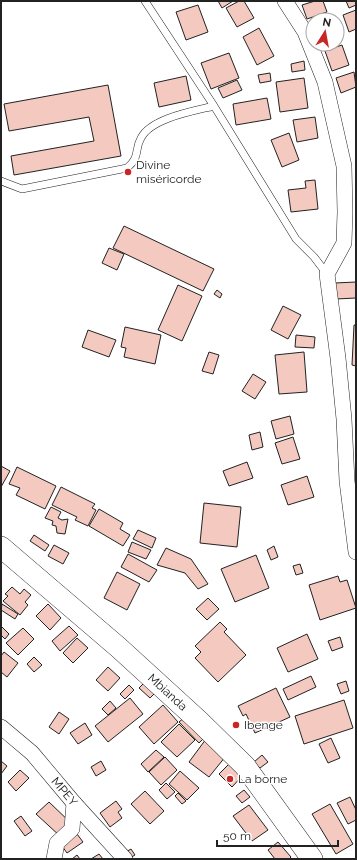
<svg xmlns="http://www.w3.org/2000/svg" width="357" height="860" font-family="Raleway,sans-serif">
	<rect width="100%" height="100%" fill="#fff"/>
	<path fill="#f3c9c0" stroke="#222" d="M218 1H233L222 8Z
		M239 1H244L254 18 237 27 226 8Z
		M315 1H323L327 12 307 19 302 5Z
		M346 1H356V5L349 8Z
		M198 5 208 32 186 40 176 12Z
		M356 10V29L349 32 343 15Z
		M259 28 274 56 257 65 243 37Z
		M342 45 349 65 332 71 325 51Z
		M229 53 239 78 211 89 201 63Z
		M304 61 305 70 292 72 291 64Z
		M354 72 356 87 341 93 336 78Z
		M270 73 271 81 260 83 258 75Z
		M186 76 191 100 159 107 154 83Z
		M304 78 308 108 280 112 276 82Z
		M237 80 242 90 223 98 218 88Z
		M108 85 121 156 14 175 11 156 94 141 89 117 9 131 4 104Z
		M267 98 271 119 236 125 233 104Z
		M315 117 318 138 297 142 293 120Z
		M289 133 299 160 282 167 271 140Z
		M315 180 318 209 291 212 288 190 306 188 305 181Z
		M124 226 214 269 203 291 113 248Z
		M109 248 124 254 117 270 102 263Z
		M356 282V298L336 299 335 283Z
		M178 285 202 296 182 341 158 330Z
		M217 290 222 294 220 298 214 294Z
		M283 306 301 315 288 339 271 330Z
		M354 325H356V366L352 365Z
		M125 327 161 335 155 364 124 357 126 348 121 347Z
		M88 330 116 340 109 357 82 347Z
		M296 335 315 337 314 348 295 347Z
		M209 352 219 355 213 374 202 371Z
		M304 352 307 392 279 394 275 355Z
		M253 374 266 382 255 399 242 391Z
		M290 416 294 434 276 439 271 421Z
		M260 432 263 447 252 450 249 435Z
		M293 437 300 459 282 464 275 443Z
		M247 462 253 478 229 486 223 471Z
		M1 466 10 471 1 487Z
		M17 467 56 486 45 509 16 495 20 488 9 484Z
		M307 476 314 497 288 505 281 485Z
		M61 487 95 504 92 508 96 510 88 526 75 520 77 517 52 505Z
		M204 503 241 507 237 547 200 543Z
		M51 507 61 512 58 518 62 520 68 519 65 534 57 533 56 526 52 525 53 521 45 518Z
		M99 509 123 523 120 529 130 535 123 546 89 526Z
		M138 530 156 538 152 548 133 539Z
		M34 535 49 545 45 551 30 541Z
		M132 542 151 550 146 559 128 552Z
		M54 545 69 553 63 564 48 556Z
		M274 546 278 557 271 560 267 550Z
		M166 548 191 559 208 584 198 589 185 573 157 565Z
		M128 554 157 570 149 582 121 567Z
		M256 555 269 588 235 602 221 569Z
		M300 564 303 573 296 575 293 566Z
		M117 572 140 584 127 610 104 598Z
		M338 576 340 582 347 580 356 608 320 620 309 585Z
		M12 587 20 594 24 589 31 595 25 602 28 605 20 615 3 601 8 596 5 594Z
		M208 598 219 609 207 620 196 609Z
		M2 604 18 614 15 619 1 610Z
		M48 604 61 618 50 630 36 616Z
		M220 622 227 629 224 632 246 655 218 682 195 658 201 652 195 646Z
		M1 626 9 634 5 639 1 635Z
		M69 626 78 635 60 651 52 641Z
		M23 628 34 639 18 655 6 643Z
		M307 634 318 659 288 672 277 648Z
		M340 637 343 647 332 651 328 641Z
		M77 638 88 648 73 663 63 653Z
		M4 652 18 663 7 677 1 672V656Z
		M34 657 42 665 34 672 27 664Z
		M108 667 120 678 108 691 96 680Z
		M311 676 316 687 288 700 283 689Z
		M346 681 349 691 341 694 337 684Z
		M144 683 155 693 150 698 139 688Z
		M129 685 134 690 125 699 120 694Z
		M276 688 290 717 255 733 246 714 243 716 238 706Z
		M130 698 143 714 108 742 95 726Z
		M344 700 353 728 304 744 295 716Z
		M110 701 116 708 108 715 102 709Z
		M163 705 178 722 154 744 139 727Z
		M59 712 69 719 59 734 49 727Z
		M186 716 205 737 199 743 179 722Z
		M85 723 92 735 78 744 70 733Z
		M179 724 195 740 177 757 161 742Z
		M209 735 230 751 209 777 189 762Z
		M331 738 340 758 328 763 319 744Z
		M156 750 164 757 148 772 141 764Z
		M262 755 268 762 260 768 254 762Z
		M165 757 177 770 161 785 149 772Z
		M1 761 7 766 1 774Z
		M101 761 106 770 96 776 91 767Z
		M232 761 245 773 232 787 219 774Z
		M20 770 29 778 16 791 8 782Z
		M180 771 199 788 187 800 169 784Z
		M166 783 175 792 167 799 159 790Z
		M244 790 250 797 242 803 236 796Z
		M145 791 164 811 150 824 131 804Z
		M178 793 186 801 182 804 175 796Z
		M350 797 356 810V820L348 824 337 803Z
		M116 801 122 809 118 812 122 818 110 827 100 813Z
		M49 802 73 825 61 837 36 814Z
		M330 804 353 844 336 854 312 814Z
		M249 805 268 830 252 841 233 816Z
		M21 816 32 831 25 836 14 821Z
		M77 834 83 842 67 853 62 846Z
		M278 842 291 857 289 859H275L268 850Z
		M131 849 135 855 128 859 124 853Z
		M99 854 103 859H91Z
		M77 855 80 859H72Z"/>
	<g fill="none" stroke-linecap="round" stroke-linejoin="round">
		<g stroke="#222" stroke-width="8">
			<path id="lane" d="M145 1 214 106 296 239 314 257 327 274
				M1 181 22 189 127 168C141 156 134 150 141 138 151 118 194 111 214 106"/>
		</g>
		<g stroke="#222" stroke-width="16">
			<g id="street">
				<path d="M285 1 305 32 325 82 344 166 345 212 344 243 327 274 338 358 344 419 347 481 356 552"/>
				<path id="s1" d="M1 727 32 753 74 803 125 859"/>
				<path d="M54 859 57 843 72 829 74 803"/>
			</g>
		</g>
		<g stroke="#222" stroke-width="22">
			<g id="secondary">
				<path id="s2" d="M1 547 118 647 199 721 245 766 312 859"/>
			</g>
		</g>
		<use href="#lane" stroke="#fff" stroke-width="7"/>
		<use href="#street" stroke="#fff" stroke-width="15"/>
		<use href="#secondary" stroke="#fff" stroke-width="21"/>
	</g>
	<g fill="#c62828" stroke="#fff" stroke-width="1.5">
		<circle cx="128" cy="172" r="4"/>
		<circle cx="236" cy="725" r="4"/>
		<circle cx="230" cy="779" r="4"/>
	</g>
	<g text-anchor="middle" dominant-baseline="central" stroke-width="3" stroke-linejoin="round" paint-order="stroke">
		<g font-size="12" fill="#222" stroke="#fff" text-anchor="start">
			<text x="136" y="165">Divine<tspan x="136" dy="14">miséricorde</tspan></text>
			<text x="244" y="725">Ibenge</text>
			<text x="238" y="779">La borne</text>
		</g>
		<g font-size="12" fill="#222" stroke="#fff">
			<text stroke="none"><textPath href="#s2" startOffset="221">Mbianda</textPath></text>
			<text stroke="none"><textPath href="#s1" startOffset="91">MPEY</textPath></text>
		</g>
	</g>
	<rect width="357" height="860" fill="none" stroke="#222222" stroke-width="4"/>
	<g transform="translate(325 32) rotate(11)"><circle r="19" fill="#ffffff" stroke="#a7a7a7"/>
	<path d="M0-3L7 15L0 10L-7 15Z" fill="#c62828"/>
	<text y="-6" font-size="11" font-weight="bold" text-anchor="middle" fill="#222222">N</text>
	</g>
	<path d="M217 840v6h121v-6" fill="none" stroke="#222222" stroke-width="2"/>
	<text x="223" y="840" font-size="12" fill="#222222" stroke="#ffffff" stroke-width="3" paint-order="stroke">50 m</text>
</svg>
